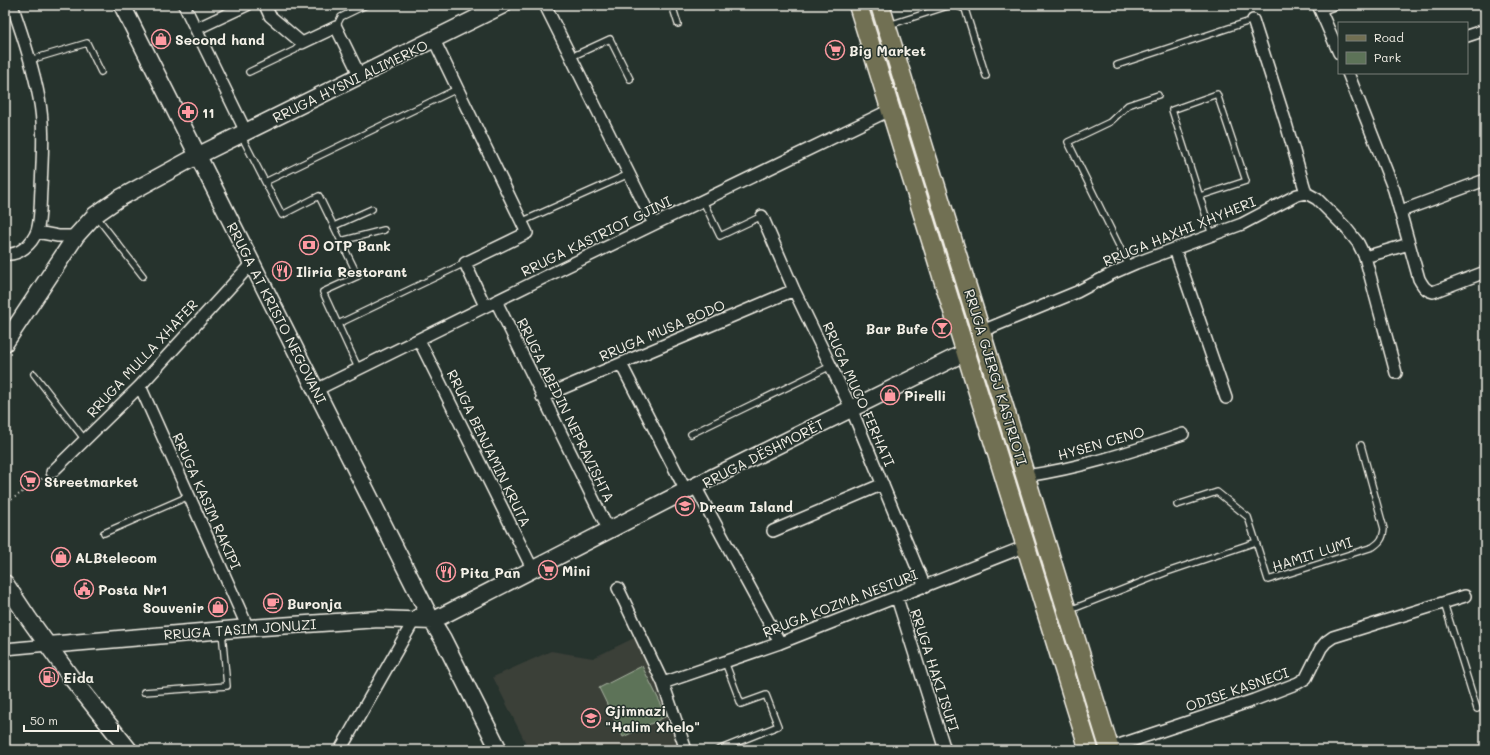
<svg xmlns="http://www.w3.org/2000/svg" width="1490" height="755" font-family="Mali,sans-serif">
	<rect width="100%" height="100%" fill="#26332d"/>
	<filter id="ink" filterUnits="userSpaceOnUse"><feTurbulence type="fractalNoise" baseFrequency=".025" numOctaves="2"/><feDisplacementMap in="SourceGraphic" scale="8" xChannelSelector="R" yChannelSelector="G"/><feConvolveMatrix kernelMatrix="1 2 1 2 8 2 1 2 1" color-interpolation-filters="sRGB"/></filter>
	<g filter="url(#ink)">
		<path fill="#3a3f38" d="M636 637 658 685 681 750H529L493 677 551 651 593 658Z"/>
		<path fill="#5d7358" stroke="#a8b2a0" d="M642 666 667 716 623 737 599 688Z"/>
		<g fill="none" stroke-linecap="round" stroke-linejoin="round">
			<g stroke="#f4f1e8" stroke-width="8">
				<path id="lane" d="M672 5 678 24
					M955 5 965 9 986 76
					M1320 12 1340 5
					M889 25 951 5
					M336 27 341 17 366 5
					M571 57 610 39 630 79
					M30 60 87 43 101 72
					M1117 65 1253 20
					M249 72 295 50 302 43
					M241 135 282 215 319 196 358 276 323 292 359 370
					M265 182 457 89
					M1200 196 1246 181 1217 94 1172 110 1212 235
					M703 201 720 236 762 216
					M96 216 143 276
					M521 222 629 174
					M334 226 372 209
					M341 241 384 230
					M1129 266 1068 142 1110 122 1128 105 1158 95
					M338 324 465 263
					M34 374 85 440
					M691 434 831 366
					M1177 505 1217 492 1248 517 1256 542
					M104 533 189 496
					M1444 603 1477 709
					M1070 610 1167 572 1256 542 1268 580 1373 547C1380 542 1383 539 1384 529L1361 445
					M144 692 227 686 222 632
					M718 750 778 726 766 695 741 704 725 662"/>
			</g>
			<g stroke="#f4f1e8" stroke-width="14">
				<path id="street" d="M184 5 246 132
					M265 5 270 16 302 43 336 27 360 76
					M545 5 654 224
					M1318 5 1339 53
					M1253 20 1285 120 1306 193
					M196 29 247 5
					M1467 36 1485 30
					M434 40 527 233 465 263 485 306
					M1348 73 1394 190 1419 279C1423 286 1425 290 1433 292L1485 272
					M1401 211 1485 180
					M762 216 794 290 851 408 925 587
					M37 232 58 236H76
					M1175 249 1226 398
					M5 254C19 256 32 244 37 231 41 218 40 202 41 189 42 159 45 128 39 98 33 66 23 36 12 5
					M1365 257 1409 244
					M496 301 609 531
					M982 331 1077 292 1113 273 1136 263 1242 224 1297 195 1306 193 1317 199 1346 228 1358 243 1365 257 1396 373
					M419 340 533 570
					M621 364 686 491
					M140 386 248 628
					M316 390 549 275 890 110
					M542 397 794 290
					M52 472 140 386 252 263
					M1026 476C1080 468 1131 452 1183 434
					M695 486 780 643
					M773 531 883 484
					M618 588 663 683 686 750
					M897 598 945 750
					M5 649 48 645
					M663 683 780 643 1026 546
					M1110 748 1254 700 1298 683 1306 678 1321 648 1326 642 1333 637 1465 596
					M340 750 417 615"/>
			</g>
			<g stroke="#f4f1e8" stroke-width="19">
				<path id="secondary" d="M122 5 432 621 443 639 499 750
					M5 343 76 236 95 215 118 199 197 156 503 5
					M5 583 29 619 70 676 129 750
					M48 645 248 628 379 619 432 621 695 486 966 352"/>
			</g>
			<g stroke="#f4f1e8" stroke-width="21">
				<path id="primary" d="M858 5 1089 750
					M880 5 1110 750"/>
			</g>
			<path stroke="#f4f1e8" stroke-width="2" stroke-dasharray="1 3" stroke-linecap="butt" d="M5 504 43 478"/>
			<use href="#lane" stroke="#26332d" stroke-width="5.5"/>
			<use href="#street" stroke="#26332d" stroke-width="11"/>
			<use href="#secondary" stroke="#26332d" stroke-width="16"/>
			<use href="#primary" stroke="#716f52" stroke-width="18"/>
		</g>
	</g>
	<defs>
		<g id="shop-ring" transform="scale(1)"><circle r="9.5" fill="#26332d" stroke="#ff9aa2" stroke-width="1.5"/><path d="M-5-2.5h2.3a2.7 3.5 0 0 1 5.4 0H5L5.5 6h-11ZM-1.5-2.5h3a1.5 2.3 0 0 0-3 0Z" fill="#ff9aa2"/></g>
		<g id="supermarket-ring" transform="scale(1)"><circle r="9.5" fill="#26332d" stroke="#ff9aa2" stroke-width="1.5"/><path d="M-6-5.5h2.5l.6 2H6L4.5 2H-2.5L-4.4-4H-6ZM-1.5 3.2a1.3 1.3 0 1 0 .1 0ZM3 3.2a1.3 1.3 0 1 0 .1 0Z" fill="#ff9aa2"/></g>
		<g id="pharmacy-ring" transform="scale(1)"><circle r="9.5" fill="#26332d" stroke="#ff9aa2" stroke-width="1.5"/><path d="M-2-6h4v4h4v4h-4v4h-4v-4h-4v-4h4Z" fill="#ff9aa2"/></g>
		<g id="bank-ring" transform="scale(1)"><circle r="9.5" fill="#26332d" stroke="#ff9aa2" stroke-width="1.5"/><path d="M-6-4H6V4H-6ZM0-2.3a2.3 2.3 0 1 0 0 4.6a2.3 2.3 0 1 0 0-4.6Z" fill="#ff9aa2"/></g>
		<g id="restaurant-ring" transform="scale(1)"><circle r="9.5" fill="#26332d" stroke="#ff9aa2" stroke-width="1.5"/><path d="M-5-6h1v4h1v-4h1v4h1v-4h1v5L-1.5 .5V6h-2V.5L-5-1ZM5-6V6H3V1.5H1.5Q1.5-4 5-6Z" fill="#ff9aa2"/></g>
		<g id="bar-ring" transform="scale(1)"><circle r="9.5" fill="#26332d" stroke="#ff9aa2" stroke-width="1.5"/><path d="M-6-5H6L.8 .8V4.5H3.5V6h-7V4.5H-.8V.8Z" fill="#ff9aa2"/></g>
		<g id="school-ring" transform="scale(1)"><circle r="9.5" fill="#26332d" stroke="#ff9aa2" stroke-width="1.5"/><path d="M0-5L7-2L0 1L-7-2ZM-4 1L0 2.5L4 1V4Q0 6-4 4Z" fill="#ff9aa2"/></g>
		<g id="civic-ring" transform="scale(1)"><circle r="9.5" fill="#26332d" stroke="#ff9aa2" stroke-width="1.5"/><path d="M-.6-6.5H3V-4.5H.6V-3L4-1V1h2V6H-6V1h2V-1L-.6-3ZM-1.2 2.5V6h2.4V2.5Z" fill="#ff9aa2"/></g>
		<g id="cafe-ring" transform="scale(1)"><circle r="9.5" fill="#26332d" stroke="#ff9aa2" stroke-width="1.5"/><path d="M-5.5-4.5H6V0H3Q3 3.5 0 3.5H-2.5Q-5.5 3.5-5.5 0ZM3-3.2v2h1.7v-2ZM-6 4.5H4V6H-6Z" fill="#ff9aa2"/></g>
		<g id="fuel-ring" transform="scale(1)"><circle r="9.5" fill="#26332d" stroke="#ff9aa2" stroke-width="1.5"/><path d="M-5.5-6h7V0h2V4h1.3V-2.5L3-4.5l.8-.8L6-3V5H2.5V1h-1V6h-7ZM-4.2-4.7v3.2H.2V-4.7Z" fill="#ff9aa2"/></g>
	</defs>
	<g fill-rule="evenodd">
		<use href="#shop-ring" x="161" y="39"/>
		<use href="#supermarket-ring" x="835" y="50"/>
		<use href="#pharmacy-ring" x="188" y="112"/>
		<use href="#bank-ring" x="309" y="245"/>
		<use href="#restaurant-ring" x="282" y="271"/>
		<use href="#bar-ring" x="942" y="328"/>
		<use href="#shop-ring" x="890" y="395"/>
		<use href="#supermarket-ring" x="30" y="481"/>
		<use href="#school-ring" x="685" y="506"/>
		<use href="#shop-ring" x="61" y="557"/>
		<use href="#supermarket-ring" x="548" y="570"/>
		<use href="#restaurant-ring" x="446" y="572"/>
		<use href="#civic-ring" x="84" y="589"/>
		<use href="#cafe-ring" x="273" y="603"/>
		<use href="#shop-ring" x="218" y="607"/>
		<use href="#fuel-ring" x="49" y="677"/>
		<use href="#school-ring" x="591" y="718"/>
	</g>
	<g text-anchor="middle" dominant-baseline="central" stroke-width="3" stroke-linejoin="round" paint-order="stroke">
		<g font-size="14" font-weight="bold" fill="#f4f1e8" stroke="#26332d" text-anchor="start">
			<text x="175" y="39">Second hand</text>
			<text x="849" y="50">Big Market</text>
			<text x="202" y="112">11</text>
			<text x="323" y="245">OTP Bank</text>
			<text x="296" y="271">Iliria Restorant</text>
			<text x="928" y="328" text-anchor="end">Bar Bufe</text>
			<text x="904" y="395">Pirelli</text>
			<text x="44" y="481">Streetmarket</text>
			<text x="699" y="506">Dream Island</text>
			<text x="75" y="557">ALBtelecom</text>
			<text x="562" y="570">Mini</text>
			<text x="460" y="572">Pita Pan</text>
			<text x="98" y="589">Posta Nr1</text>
			<text x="287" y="603">Buronja</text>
			<text x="204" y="607" text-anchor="end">Souvenir</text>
			<text x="63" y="677">Eida</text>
			<text x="605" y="710">Gjimnazi<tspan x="605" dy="16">"Halim Xhelo"</tspan></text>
		</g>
		<g font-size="14" fill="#f4f1e8" stroke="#26332d">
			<text transform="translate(350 81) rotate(-26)">RRUGA HYSNI ALIMERKO</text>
			<text transform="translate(1179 231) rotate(-22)">RRUGA HAXHI XHYHERI</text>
			<text transform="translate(596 236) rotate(-26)">RRUGA KASTRIOT GJINI</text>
			<text transform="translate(277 313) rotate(63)">RRUGA AT KRISTO NEGOVANI</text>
			<text transform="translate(662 330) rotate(-23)">RRUGA MUSA BODO</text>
			<text transform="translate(142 358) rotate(-47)">RRUGA MULLA XHAFER</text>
			<text transform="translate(996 377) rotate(73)">RRUGA GJERGJ KASTRIOTI</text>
			<text transform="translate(859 394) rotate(66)">RRUGA MUCO FERHATI</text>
			<text transform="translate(566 410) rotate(64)">RRUGA ABEDIN NEPRAVISHTA</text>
			<text transform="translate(1101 443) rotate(-16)">HYSEN CENO</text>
			<text transform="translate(489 448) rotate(64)">RRUGA BENJAMIN KRUTA</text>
			<text transform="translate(763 453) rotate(-27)">RRUGA DËSHMORËT</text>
			<text transform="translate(207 501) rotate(66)">RRUGA KASIM RAKIPI</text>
			<text transform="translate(1312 554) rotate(-18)">HAMIT LUMI</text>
			<text transform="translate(840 603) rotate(-21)">RRUGA KOZMA NESTURI</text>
			<text transform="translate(240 629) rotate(-4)">RRUGA TASIM JONUZI</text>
			<text transform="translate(935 670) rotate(72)">RRUGA HAKI ISUFI</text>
			<text transform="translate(1237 689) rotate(-19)">ODISE KASNECI</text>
		</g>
	</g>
	<rect width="1490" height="755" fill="none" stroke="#26332d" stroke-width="20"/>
	<rect x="10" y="10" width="1470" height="735" fill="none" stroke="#f4f1e8" stroke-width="1.5" filter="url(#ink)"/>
	<rect x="1338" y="22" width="130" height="52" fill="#26332d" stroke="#787f78"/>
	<rect x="1346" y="35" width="20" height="6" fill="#716f52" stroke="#787f78"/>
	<text x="1374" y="42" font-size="12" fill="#f4f1e8">Road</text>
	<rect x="1346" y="52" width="20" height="12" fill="#5d7358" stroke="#787f78"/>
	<text x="1374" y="62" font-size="12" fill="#f4f1e8">Park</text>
	<path d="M24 725v6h94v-6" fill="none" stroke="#f4f1e8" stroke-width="2"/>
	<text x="30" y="725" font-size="12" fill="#f4f1e8" stroke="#26332d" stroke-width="3" paint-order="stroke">50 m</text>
</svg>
